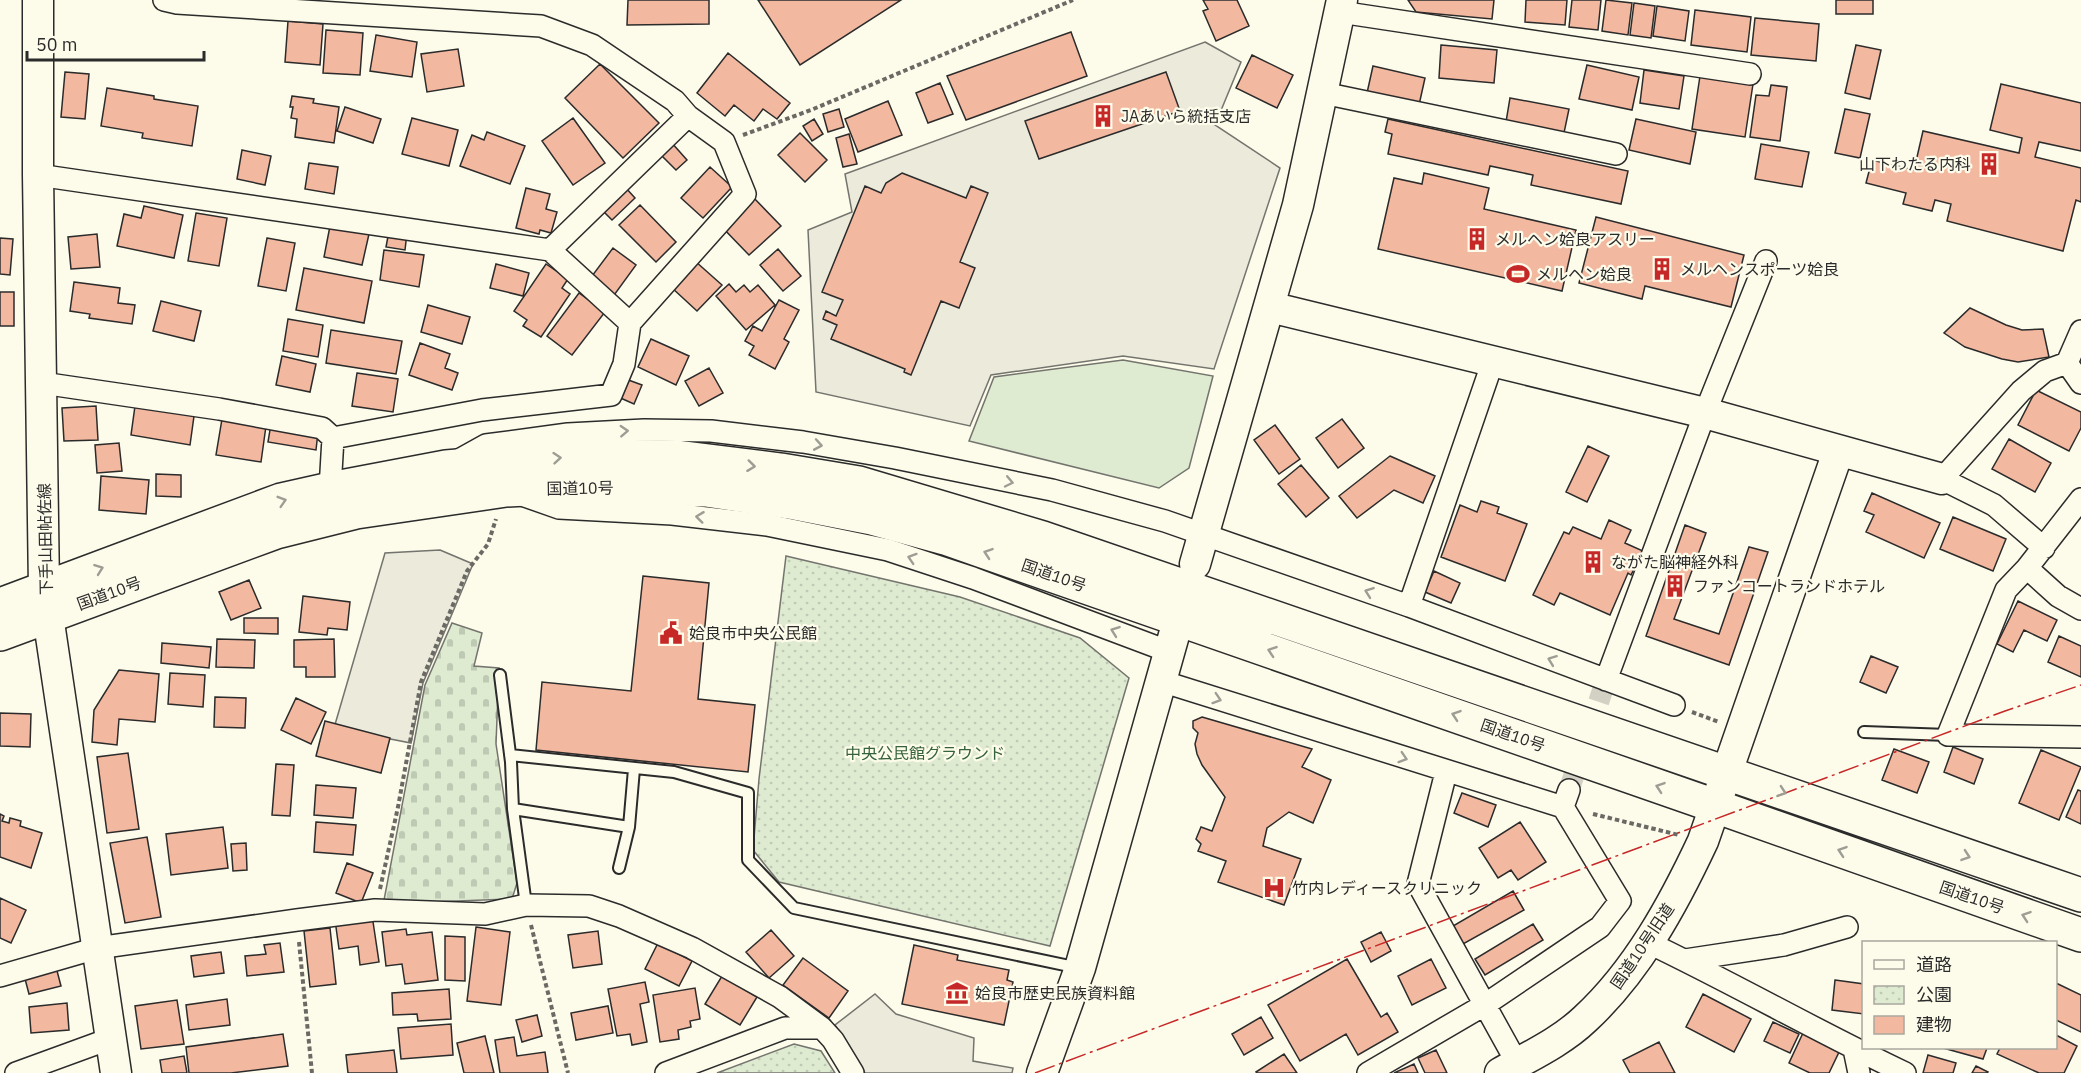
<svg xmlns="http://www.w3.org/2000/svg" width="2081" height="1073" font-family="'IBM Plex Sans','Noto Sans JP',sans-serif">
	<defs>
		<pattern id="cemetery-stones" width="16" height="16" patternUnits="userSpaceOnUse" patternTransform="scale(1.5)"><rect width="16" height="16" fill="#deebd1"/><path d="M2 7V4a2 2 0 0 1 4 0v3zM10 15v-3a2 2 0 0 1 4 0v3z" fill="#bfcab4"/></pattern>
		<pattern id="park-dots" width="8" height="8" patternUnits="userSpaceOnUse" patternTransform="scale(1.5)"><rect width="8" height="8" fill="#deebd1"/><path d="M2 2h.1M6 6h.1" fill="none" stroke="#bfcab4" stroke-width="1.8" stroke-linecap="round"/></pattern>
	</defs>
	<rect width="100%" height="100%" fill="#fdfbea"/>
	<path fill="#deebd1" stroke="#74746e" stroke-width="1.5" d="M1123 360 1213 376 1189 468 1159 488 969 441 994 377Z"/>
	<path fill="url(#cemetery-stones)" stroke="#74746e" stroke-width="1.5" d="M452 623 482 633 474 666 499 668 496 744 517 883 512 899 404 903 384 900 425 685Z"/>
	<path fill="url(#park-dots)" stroke="#74746e" stroke-width="1.5" d="M786 556 960 597 1080 638 1129 678 1050 946 779 882 753 850 759 779Z
		M794 1044 821 1051 835 1073H717Z"/>
	<path fill="#eceadb" stroke="#74746e" stroke-width="1.5" d="M1205 42 1241 62 1215 125 1280 168 1214 369 1123 356 991 375 970 426 816 392 808 230 852 212 845 174Z
		M440 550 473 564 423 683 411 743 334 728 385 553Z
		M875 994 896 1014 974 1038 973 1061 1013 1068 1012 1073H865L835 1025Z"/>
	<path fill="#f2b8a0" stroke="#2b2b2b" stroke-width="1.5" d="M628 0H709V24L627 25Z
		M758 0H901L800 65Z
		M1203 0H1237L1249 26 1216 41 1203 11 1208 9Z
		M1408 0H1494L1492 19 1416 12Z
		M1526 0H1567L1565 25 1525 22Z
		M1572 0H1601L1598 30 1569 27Z
		M1606 0 1632 3 1628 35 1602 31Z
		M1836 0H1873V14H1836Z
		M1634 3 1655 6 1651 38 1630 35Z
		M1657 6 1689 11 1685 41 1653 36Z
		M1695 10 1751 17 1747 52 1691 45Z
		M1755 18 1819 24 1816 61 1751 55Z
		M288 21 323 24 320 65 285 62Z
		M326 30 363 33 360 75 323 73Z
		M1071 32 1087 76 966 120 947 76Z
		M376 35 417 42 412 77 370 71Z
		M1441 45 1497 50 1494 83 1439 78Z
		M1856 45 1881 50 1870 99 1845 93Z
		M458 49 464 86 427 92 421 54Z
		M728 53 790 103 777 119 763 109 754 121 734 105 725 116 697 93Z
		M1252 55 1293 75 1277 108 1236 88Z
		M600 64 659 123 623 158 565 98Z
		M1587 65 1639 77 1632 110 1579 99Z
		M1373 66 1425 78 1419 105 1367 93Z
		M1644 70 1684 76 1679 109 1640 103Z
		M65 72 89 74 85 119 61 117Z
		M1166 72 1180 111 1039 159 1025 121Z
		M1700 76 1753 84 1745 137 1692 129Z
		M940 83 953 114 928 123 916 93Z
		M2001 84 2081 103V151L2039 142 2035 157 2081 168V202L2076 200 2063 251 1947 221 1951 204 1935 200 1932 211 1903 204 1906 193 1866 183 1872 160 1914 170 1923 131 2019 153 2022 138 1990 130Z
		M1771 85 1787 87 1780 141 1750 137 1756 95 1769 96Z
		M107 88 154 96V99L198 106 192 146 142 138 143 133 101 126Z
		M292 96 314 99 313 103 339 107 334 143 295 137 297 119 291 118 293 107H290Z
		M1510 98 1569 109 1564 133 1506 122Z
		M888 101 902 135 858 152 845 119Z
		M345 107 381 119 373 143 337 131Z
		M839 109 844 127 828 132 823 114Z
		M1845 109 1870 114 1860 158 1835 153Z
		M412 118 458 130 449 166 402 154Z
		M573 118 605 163 573 185 542 141Z
		M814 119 823 134 812 141 803 126Z
		M1388 119 1628 171 1621 204 1531 185 1533 175 1490 166 1488 175 1388 154 1392 134 1385 132Z
		M1636 119 1696 132 1690 164 1629 150Z
		M487 132 525 146 510 184 460 166 472 135 484 140Z
		M800 133 827 160 805 182 778 155Z
		M849 134 857 164 843 167 836 138Z
		M671 142 687 160 676 170 659 153Z
		M1761 144 1809 152 1802 187 1755 179Z
		M242 150 271 156 265 185 237 179Z
		M309 163 338 167 334 194 305 189Z
		M710 167 732 187 703 218 681 198Z
		M902 173 966 198 971 186 988 193 960 262 975 268 959 308 941 301 911 375 904 372 905 369 831 339 837 325 823 319 826 311 836 316 843 300 822 292 865 186 881 193 886 183Z
		M1424 173 1489 188 1484 209 1576 230 1562 291 1378 249 1394 178 1422 184Z
		M625 187 635 198 612 220 601 209Z
		M526 188 550 194 546 209 557 212 551 233 540 230 539 234 516 228Z
		M752 196 781 226 749 255 720 225Z
		M640 205 676 242 656 262 619 225Z
		M144 206 183 215 174 258 117 246 124 214 141 218Z
		M196 213 227 218 219 266 188 261Z
		M1596 217 1744 255 1731 307 1645 286 1642 299 1579 283Z
		M330 226 369 234 362 265 324 257Z
		M389 231 407 233 405 250 386 247Z
		M97 234 100 267 71 269 68 237Z
		M0 238 13 239 10 275 0 274Z
		M267 238 295 243 286 291 258 286Z
		M613 248 636 265 612 298 589 280Z
		M778 249 801 276 783 291 760 265Z
		M384 250 424 255 419 287 380 280Z
		M695 261 722 285 697 311 671 287Z
		M496 264 529 273 523 296 490 288Z
		M546 264 568 279 562 288 570 294 541 337 523 326 527 320 514 311Z
		M304 268 372 281 364 323 296 310Z
		M74 282 120 288 118 303 135 305 132 324 89 318 90 314 70 311Z
		M729 284 736 292 744 285 750 292 758 285 775 305 746 330 716 296Z
		M0 292H14V326H0Z
		M579 293 605 312 572 355 547 336Z
		M779 300 799 310 784 339 789 342 775 369 749 355 754 346 745 341 753 326 762 331Z
		M161 301 201 311 194 341 153 331Z
		M428 305 470 317 462 344 421 332Z
		M1970 308 2006 325 2022 330 2043 329 2049 357 2018 362 2002 359 1965 347 1944 333Z
		M288 319 323 325 318 357 283 351Z
		M331 330 402 341 396 374 326 363Z
		M651 339 689 356 676 385 638 367Z
		M420 343 450 354 445 368 458 373 452 390 409 375Z
		M282 356 316 364 310 392 276 385Z
		M709 368 723 393 699 406 685 381Z
		M357 373 398 379 393 412 352 406Z
		M623 378 642 385 634 404 616 396Z
		M2036 390 2081 412V428L2069 451 2018 425Z
		M96 406 98 440 64 441 62 408Z
		M135 406 194 416 190 445 131 435Z
		M222 419 266 426 261 462 216 455Z
		M1342 419 1364 448 1338 468 1316 438Z
		M271 424 318 432 316 450 268 442Z
		M1275 425 1300 459 1279 474 1254 440Z
		M2009 439 2051 463 2035 492 1992 469Z
		M119 443 122 471 97 473 95 445Z
		M1588 446 1609 456 1587 502 1566 492Z
		M1390 456 1435 476 1423 503 1394 490 1357 518 1339 496Z
		M1301 465 1329 498 1306 517 1278 484Z
		M156 474 181 475V497L156 496Z
		M101 476 149 480 146 514 99 510Z
		M1872 493 1940 523 1924 558 1866 532 1874 515 1864 511Z
		M1481 501 1499 507 1497 513 1527 524 1505 581 1441 557 1460 505 1477 512Z
		M1953 517 2006 539 1993 571 1940 549Z
		M1609 520 1631 530 1625 543 1643 551 1631 575 1628 573 1610 615 1560 593 1554 605 1533 595 1564 532 1569 534 1573 527 1601 539Z
		M1685 525 1706 533 1674 619 1719 634 1749 547 1768 552 1729 665 1646 636Z
		M1434 571 1460 583 1451 603 1425 592Z
		M643 576 709 583 698 699 755 705 748 772 536 750 542 682 631 691Z
		M249 580 261 608 231 620 219 592Z
		M303 596 350 602 347 630 328 628 327 635 299 632Z
		M2018 601 2057 620 2047 641 2024 630 2013 652 1997 644Z
		M244 618H278V634L244 633Z
		M2059 636 2081 646V677L2048 662Z
		M217 639 255 640 254 668 216 667Z
		M334 639 335 677H306V667H294V640Z
		M162 643 211 647 209 668 161 663Z
		M1871 656 1898 667 1886 693 1860 682Z
		M119 670 159 674 155 722 119 719 117 745 92 742 94 710Z
		M170 673 205 675 203 707 168 704Z
		M215 697 246 698 245 728 214 727Z
		M296 698 326 712 311 744 281 730Z
		M0 713 31 714 30 747 0 746Z
		M1202 717 1312 749 1302 767 1331 780 1313 823 1289 812 1267 828 1263 846 1301 859 1284 905 1218 882 1226 861 1198 851 1201 844 1196 839 1201 827 1212 831 1225 797 1202 765 1197 754 1195 744 1198 733 1193 728V721Z
		M325 721 390 738 381 773 316 756Z
		M1953 747 1983 759 1974 784 1944 772Z
		M1894 749 1929 762 1917 793 1882 780Z
		M2041 750 2081 767 2059 820 2019 803Z
		M128 753 139 829 107 833 97 757Z
		M276 764 294 765 290 816 272 815Z
		M316 785 356 788 353 818 314 815Z
		M2078 790 2081 791V824L2066 817Z
		M1462 793 1496 805 1488 827 1454 813Z
		M0 814 4 816 2 821 9 823 10 818 21 821 20 826 42 833 31 868 0 857Z
		M316 822 356 825 353 855 314 852Z
		M1520 822 1546 862 1518 880 1511 870 1498 878 1479 848Z
		M223 827 228 868 171 875 166 834Z
		M147 837 161 917 125 923 110 843Z
		M246 843 247 870 233 871 231 844Z
		M347 863 373 873 361 903 336 893Z
		M1513 891 1524 910 1463 944 1453 926Z
		M0 898 26 910 11 943 0 938Z
		M372 915 379 962 360 965 358 946 339 949 335 920Z
		M1533 924 1543 940 1485 975 1475 959Z
		M476 927 510 932 501 1005 467 1001Z
		M330 928 336 984 310 987 304 931Z
		M406 929 407 935 432 932 438 980 405 984 402 964 386 966 382 932Z
		M771 930 794 956 769 978 746 952Z
		M598 931 602 964 573 968 568 935Z
		M1381 932 1391 951 1371 962 1361 942Z
		M445 936 465 937V981L445 980Z
		M280 943 284 972 247 976 245 956 266 954 264 945Z
		M658 943 692 961 679 986 645 969Z
		M914 945 958 955 957 960 1009 970 1007 980 1013 982 1004 1025 902 1004Z
		M221 952 224 973 194 977 191 956Z
		M803 958 848 991 829 1018 783 985Z
		M1347 959 1381 1017 1387 1013 1398 1032 1358 1055 1346 1034 1300 1061 1268 1005Z
		M1431 959 1446 988 1412 1005 1398 976Z
		M56 967 61 986 29 994 24 975Z
		M722 976 757 997 740 1025 705 1004Z
		M1835 980 1864 984V1014L1832 1010Z
		M645 982 649 1002 640 1004 647 1042 632 1045 630 1034 617 1036 608 989Z
		M2056 983 2081 995V1032L2056 1020Z
		M695 988 700 1019 690 1021 691 1027 678 1030 679 1039 660 1042 653 995Z
		M449 989 451 1019 418 1021 417 1014 393 1015 392 993Z
		M1703 994 1751 1019 1734 1052 1686 1027Z
		M227 999 230 1025 189 1030 186 1005Z
		M177 1000 184 1044 141 1049 135 1006Z
		M67 1003 69 1030 31 1033 29 1007Z
		M608 1006 613 1033 576 1040 571 1013Z
		M537 1015 542 1036 522 1042 516 1020Z
		M1261 1017 1273 1038 1244 1055 1232 1034Z
		M1773 1022 1799 1034 1790 1053 1764 1041Z
		M451 1024 453 1055 401 1059 398 1028Z
		M1803 1033 1840 1050 1829 1073H1810L1789 1063Z
		M283 1034 288 1066 231 1073H189L186 1047Z
		M2056 1035 2077 1046 2064 1073H2039L1997 1054 2000 1048H2056Z
		M485 1036 494 1073H464L457 1043Z
		M514 1037 517 1056 545 1052 548 1073H500L495 1040Z
		M1659 1042 1675 1073H1630L1623 1060Z
		M1943 1048H1987L1983 1059Z
		M394 1050 397 1073H348L346 1055Z
		M1436 1050 1447 1073H1425L1418 1058Z
		M1284 1054 1297 1073H1257L1256 1072Z
		M1928 1055 1956 1063 1953 1073H1923Z
		M184 1056 187 1073H162L160 1060Z
		M1414 1064 1418 1073H1394Z
		M1976 1066 1988 1072 1987 1073H1972Z"/>
	<g fill="none" stroke-linecap="round" stroke-linejoin="round">
		<path stroke="#d3d1c4" stroke-width="21" stroke-dasharray="21 10" stroke-linecap="butt" d="M1569 790 1606 680"/>
		<g stroke="#2b2b2b" stroke-width="14">
			<path id="lane" d="M500 675 511 762 513 809 526 905
				M1864 732 1948 735
				M510 755 674 772 748 793V860L794 908 1079 968
				M513 809 629 827
				M619 868 629 827 634 769"/>
		</g>
		<g stroke="#2b2b2b" stroke-width="24">
			<path id="street" d="M164 0 177 3 541 26 592 45 675 101 688 116 724 142 745 194 630 323 550 250
				M1340 12 1750 74
				M1323 93 1616 154
				M38 175 550 250 688 116
				M2067 363 2081 383
				M42 383 219 409 322 428 333 438 330 489
				M333 438 482 410 611 395 624 364 630 323
				M459 460 486 445 568 434 644 430 711 431 803 442 895 458 1052 490 1165 521 1409 606 1674 705
				M522 495 559 508 672 514 767 525 888 550 973 578 1170 652
				M2081 499 2027 568 2006 590 1948 735 2081 737
				M2044 548 1994 505 1942 479 2021 391 2045 371 2067 363 2081 331
				M2027 568 2058 596 2081 609
				M1409 606 1493 361
				M1606 680 1705 413 1766 261
				M1161 681 1563 807 1620 901 1600 927 1486 1004 1368 1073
				M1446 772 1418 884 1517 1063
				M1563 807 1569 790
				M1647 942C1735 984 1818 1032 1905 1073
				M1685 960 1784 945 1847 927
				M0 976 97 948 297 920 375 910 485 914 526 905 589 906 619 916 692 948 780 997 822 1028
				M1854 1049 1859 1073
				M16 1073 112 1038
				M666 1073 785 1028H822L833 1040 853 1073"/>
		</g>
		<g stroke="#2b2b2b" stroke-width="33">
			<path id="secondary" d="M38 0V175L44 589 116 1073
				M1270 307 1705 413 1942 479
				M1195 564 1298 205 1342 0
				M1042 1073 1080 968 1174 635
				M1500 1073C1528 1057 1561 1042 1585 1019 1637 971 1673 905 1703 841L1838 452"/>
		</g>
		<g stroke="#2b2b2b" stroke-width="36">
			<path id="highway" d="M0 605 281 500 330 489 446 467 574 456 677 457 781 470 859 483 1043 538 2081 895
				M0 634 276 532 356 512 506 490 585 486 706 490 795 503 872 518 945 538 1715 806 2081 935"/>
		</g>
		<path stroke="#6a6964" stroke-width="4" stroke-dasharray="4.5 3" stroke-linecap="butt" d="M743 135 811 110 1073 0
			M1692 712 1719 722
			M1593 814 1679 835
			M380 889 398 807 421 682 467 571 488 544 496 519
			M531 925 568 1073
			M299 942 312 1073"/>
		<use href="#lane" stroke="#fdfbea" stroke-width="10"/>
		<use href="#street" stroke="#fdfbea" stroke-width="21"/>
		<use href="#secondary" stroke="#fdfbea" stroke-width="30"/>
		<use href="#highway" stroke="#fdfbea" stroke-width="33"/>
		<path stroke="#c62828" stroke-width="1.5" stroke-dasharray="21 4.5 3 4.5" stroke-linecap="butt" d="M1035 1073 2005 711 2081 685"/>
	</g>
	<defs><path id="oneway-chevron" d="M-2-3.5L2.5 0L-2 3.5" fill="none" stroke-width="1.6" stroke-linecap="round" stroke-linejoin="round" transform="scale(1.5)"/></defs>
	<g stroke="#9e9d94">
		<use href="#oneway-chevron" transform="translate(624 431) rotate(-3)"/>
		<use href="#oneway-chevron" transform="translate(818 445) rotate(10)"/>
		<use href="#oneway-chevron" transform="translate(557 458) rotate(-5)"/>
		<use href="#oneway-chevron" transform="translate(751 466) rotate(7)"/>
		<use href="#oneway-chevron" transform="translate(1009 482) rotate(12)"/>
		<use href="#oneway-chevron" transform="translate(282 501) rotate(-17)"/>
		<use href="#oneway-chevron" transform="translate(700 517) rotate(-173)"/>
		<use href="#oneway-chevron" transform="translate(988 553) rotate(-161)"/>
		<use href="#oneway-chevron" transform="translate(912 558) rotate(-162)"/>
		<use href="#oneway-chevron" transform="translate(99 569) rotate(-20)"/>
		<use href="#oneway-chevron" transform="translate(1369 592) rotate(-160)"/>
		<use href="#oneway-chevron" transform="translate(1115 631) rotate(-160)"/>
		<use href="#oneway-chevron" transform="translate(1272 651) rotate(-161)"/>
		<use href="#oneway-chevron" transform="translate(1552 660) rotate(-159)"/>
		<use href="#oneway-chevron" transform="translate(1217 699) rotate(18)"/>
		<use href="#oneway-chevron" transform="translate(1456 715) rotate(-161)"/>
		<use href="#oneway-chevron" transform="translate(1403 758) rotate(18)"/>
		<use href="#oneway-chevron" transform="translate(1660 787) rotate(-161)"/>
		<use href="#oneway-chevron" transform="translate(1782 792) rotate(19)"/>
		<use href="#oneway-chevron" transform="translate(1842 851) rotate(-161)"/>
		<use href="#oneway-chevron" transform="translate(1966 856) rotate(19)"/>
		<use href="#oneway-chevron" transform="translate(2026 916) rotate(-161)"/>
	</g>
	<defs>
		<g id="building-bare" transform="scale(1.8)"><path d="M-4-6H4V6H1V3H-1V6H-4ZM-2.5-4.3h1.7v1.8h-1.7ZM.8-4.3h1.7v1.8H.8ZM-2.5-1h1.7V.8h-1.7ZM.8-1h1.7V.8H.8Z" fill="#c62828" stroke="#fdfbea" stroke-width="2.5" paint-order="stroke"/></g>
		<g id="stadium-bare" transform="scale(1.8)"><path d="M0-5a6.5 5 0 1 0 0 10a6.5 5 0 1 0 0-10ZM-3.5-1.8h7v3.6h-7Z" fill="#c62828" stroke="#fdfbea" stroke-width="2.5" paint-order="stroke"/></g>
		<g id="civic-bare" transform="scale(1.8)"><path d="M-.6-6.5H3V-4.5H.6V-3L4-1V1h2V6H-6V1h2V-1L-.6-3ZM-1.2 2.5V6h2.4V2.5Z" fill="#c62828" stroke="#fdfbea" stroke-width="2.5" paint-order="stroke"/></g>
		<g id="hospital-bare" transform="scale(1.8)"><path d="M-5-5h3v3.5h4V-5h3V5h-3V1.5h-4V5h-3Z" fill="#c62828" stroke="#fdfbea" stroke-width="2.5" paint-order="stroke"/></g>
		<g id="museum-bare" transform="scale(1.8)"><path d="M0-6L6-3V-2H-6V-3ZM-5-1h2V3h-2ZM-1-1h2V3h-2ZM3-1h2V3H3ZM-6 4H6V6H-6Z" fill="#c62828" stroke="#fdfbea" stroke-width="2.5" paint-order="stroke"/></g>
	</defs>
	<g fill-rule="evenodd">
		<use href="#building-bare" x="1103" y="116"/>
		<use href="#building-bare" x="1989" y="164"/>
		<use href="#building-bare" x="1477" y="239"/>
		<use href="#building-bare" x="1662" y="269"/>
		<use href="#stadium-bare" x="1518" y="274"/>
		<use href="#building-bare" x="1593" y="562"/>
		<use href="#building-bare" x="1675" y="586"/>
		<use href="#civic-bare" x="671" y="633"/>
		<use href="#hospital-bare" x="1274" y="888"/>
		<use href="#museum-bare" x="957" y="993"/>
	</g>
	<g text-anchor="middle" dominant-baseline="central" stroke-width="4.5" stroke-linejoin="round" paint-order="stroke">
		<g font-size="16" fill="#2b2b2b" stroke="#fdfbea" text-anchor="start">
			<text x="1121" y="116">JAあいら統括支店</text>
			<text x="1971" y="164" text-anchor="end">山下わたる内科</text>
			<text x="1495" y="239">メルヘン姶良アスリー</text>
			<text x="1680" y="269">メルヘンスポーツ姶良</text>
			<text x="1536" y="274">メルヘン姶良</text>
			<text x="1611" y="562">ながた脳神経外科</text>
			<text x="1693" y="586">ファンコートランドホテル</text>
			<text x="689" y="633">姶良市中央公民館</text>
			<text x="1292" y="888">竹内レディースクリニック</text>
			<text x="975" y="993">姶良市歴史民族資料館</text>
		</g>
		<g font-size="16" fill="#2b2b2b" stroke="#fdfbea">
			<text transform="translate(580 488) rotate(-1)">国道10号</text>
			<text transform="translate(45 539) rotate(-91)">下手山田帖佐線</text>
			<text transform="translate(1054 575) rotate(19)">国道10号</text>
			<text transform="translate(109 593) rotate(-20)">国道10号</text>
			<text transform="translate(1513 735) rotate(19)">国道10号</text>
			<text transform="translate(1972 897) rotate(19)">国道10号</text>
			<text transform="translate(1642 946) rotate(-56)">国道10号旧道</text>
		</g>
		<g font-size="16" fill="#34623c" stroke="#fdfbea">
			<text x="925" y="753">中央公民館グラウンド</text>
		</g>
	</g>
	<rect x="1862" y="941" width="195" height="108" fill="#fdfbea" stroke="#a9a89e" stroke-width="1.5"/>
	<rect x="1874" y="960" width="30" height="9" fill="#fdfbea" stroke="#a9a89e" stroke-width="1.5"/>
	<text x="1916" y="971" font-size="18" fill="#2b2b2b">道路</text>
	<rect x="1874" y="986" width="30" height="18" fill="url(#park-dots)" stroke="#a9a89e" stroke-width="1.5"/>
	<text x="1916" y="1001" font-size="18" fill="#2b2b2b">公園</text>
	<rect x="1874" y="1016" width="30" height="18" fill="#f2b8a0" stroke="#a9a89e" stroke-width="1.5"/>
	<text x="1916" y="1031" font-size="18" fill="#2b2b2b">建物</text>
	<path d="M27 51v9h177v-9" fill="none" stroke="#2b2b2b" stroke-width="3"/>
	<text x="36" y="51" font-size="18" fill="#2b2b2b" stroke="#fdfbea" stroke-width="4.5" paint-order="stroke">50 m</text>
</svg>
